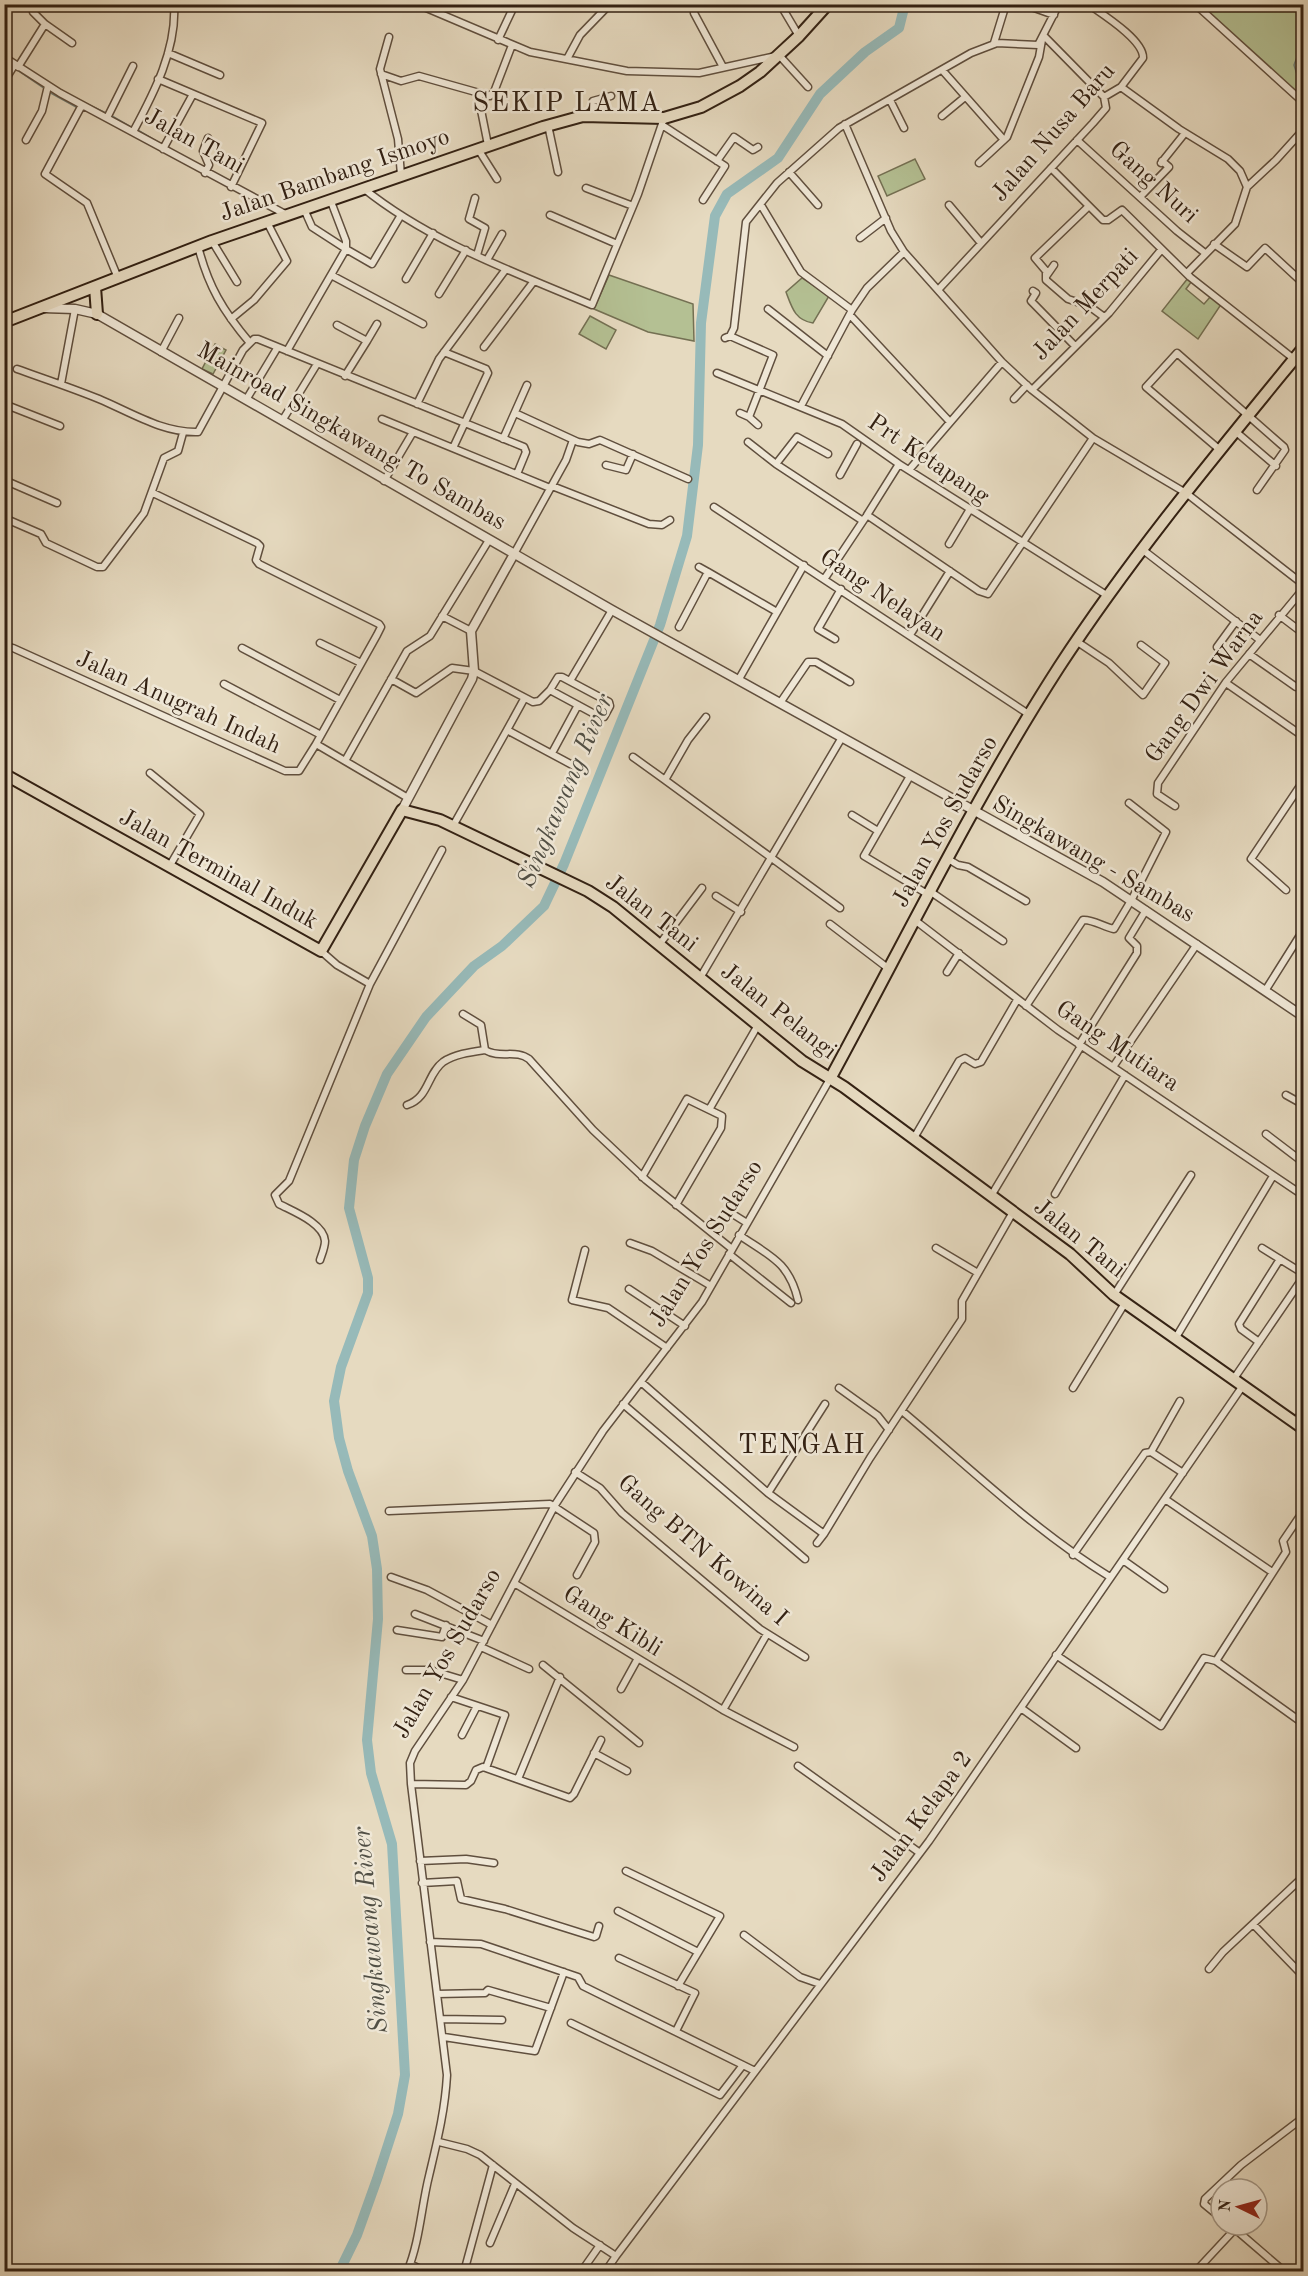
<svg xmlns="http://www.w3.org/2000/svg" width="1308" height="2276" font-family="'Old Standard TT',serif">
	<rect width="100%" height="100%" fill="#e6dac0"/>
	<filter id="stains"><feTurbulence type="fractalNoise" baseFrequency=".00333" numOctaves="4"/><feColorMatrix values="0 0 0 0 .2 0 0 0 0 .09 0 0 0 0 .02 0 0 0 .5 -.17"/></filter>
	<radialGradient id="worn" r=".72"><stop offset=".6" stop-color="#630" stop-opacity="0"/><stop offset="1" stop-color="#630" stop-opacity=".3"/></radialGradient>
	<path fill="#b4c093" stroke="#747053" stroke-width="1.5" d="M1201 5H1303V99Z
		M915 159 925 179 887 196 878 176Z
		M609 275 693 304 694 341 648 332 594 309Z
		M802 278 829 296 813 323C795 320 792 308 786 292Z
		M1188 278 1192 281 1186 289 1204 304 1211 296 1222 303 1198 339 1162 311Z
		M590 316 616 330 606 349 579 334Z
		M215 344 226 350 213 374 202 369Z"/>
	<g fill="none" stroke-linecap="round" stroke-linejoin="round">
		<path stroke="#6f7d77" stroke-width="1.5" d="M1300 49 1294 65 1299 81 1304 84
			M17 70 45 89
			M49 92 78 108
			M83 102 108 114
			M112 116 131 127
			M136 129 163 145
			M167 147 176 152"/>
		<path stroke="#97bab9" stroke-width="10" d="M339 2272 357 2235 377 2179 398 2114 405 2075 392 1844 371 1773 367 1740 378 1619 377 1569 372 1536 348 1471 339 1438 334 1401 341 1367 368 1293V1278L349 1208 354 1160 365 1126 387 1074 426 1017 474 966 502 946 544 906 564 864 660 625 687 536 698 445 701 323 715 216 727 194 778 158 820 94 865 52 899 28 905 4"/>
		<g stroke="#604f3e" stroke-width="9">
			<path id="minor" d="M417 4 530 52 627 71 699 73 776 56
				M693 4 694 13 723 67
				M780 4 799 36
				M1023 4 1054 15
				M1195 4 1304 103
				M45 24 72 43
				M1044 36 1104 97
				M389 37 380 69 398 139 401 175
				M498 40 515 4
				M994 43 1006 4
				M168 53 220 75
				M778 54 808 87
				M4 57 60 93 285 214
				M567 59 580 35 610 4
				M18 67 45 24 33 12
				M943 71 1004 140
				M381 74 401 81 419 76 490 96 494 92 512 45
				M158 79 262 123 231 187
				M4 82 15 64
				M1121 87 1179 129 1228 159 1240 171 1247 187
				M478 95 488 145
				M890 100 904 128
				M82 105 45 174 87 203 118 278
				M595 116 593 101 611 96
				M942 116 965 97
				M107 118 133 66
				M845 124 891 231 904 252 1002 362 1032 390 1093 438 1186 493 1304 585
				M548 125 558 172
				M662 125 725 166 703 200
				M133 132C154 93 177 49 174 4
				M26 140 42 111 48 86
				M1077 140 1177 231 1205 253
				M163 149 193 94
				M478 149 497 179
				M717 161 734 137 753 150 758 147
				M979 163 1007 137 1039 57 1042 40
				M1161 163 1185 133
				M1051 168 1103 220H1108L1122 210 1190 277 1294 359
				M789 172 818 205
				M205 173 209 165 203 151 208 138
				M363 188C430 242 514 272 592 305L638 194 664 118
				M586 188 633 206
				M1140 197 1169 167 1162 161
				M475 198 469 219 485 228 477 255
				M330 199 346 241V249L372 264 401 215
				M761 205 801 272 852 310
				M949 205 981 243
				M1089 206 1035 258 1046 271V280L1068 299 1089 306 1104 317
				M550 215 617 244
				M860 238 886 218
				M212 241 237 282
				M1214 244 1247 267 1265 248 1304 284
				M198 246C208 286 223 311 250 343
				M487 260 502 234
				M1187 273 1235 224 1247 187 1276 160 1304 129
				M331 275 423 324
				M1047 275 1054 265
				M406 279 433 233
				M938 290 1093 123 1106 108 1104 97 1121 87 1143 58C1144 40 1102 14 1088 4
				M1033 291 1036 293 1031 301 1075 346
				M439 294 466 250
				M768 309 828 356
				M850 315 950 422
				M231 319 254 300 287 261 267 222
				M337 325 367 341 345 376
				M730 336 773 355 749 417 758 425
				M725 338 730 336 734 328 746 222 777 183 839 128 971 53 997 43 1038 45 1059 4
				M367 341 377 324
				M484 347 534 281
				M287 351 346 249 312 227 304 209
				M161 352 179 318
				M444 352 486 369 488 373 453 448
				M17 369C45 379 72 388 99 399 132 413 163 433 198 432L243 350 254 339H258L524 447 526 452 517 474
				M717 373 842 424 899 464 1108 596
				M61 384 75 309
				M1032 390 1109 313 1161 250
				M1014 399 1027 385
				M246 400 276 350
				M4 404 60 426
				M417 404 439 359 506 269
				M801 406 852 310 867 288 904 252
				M515 413 578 442 589 444 600 440 688 479
				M740 413 749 417
				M382 419 550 488
				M282 421 317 364
				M1235 431 1276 466
				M503 439 527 385
				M748 442 776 464 863 521
				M1220 450 1146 387 1177 353 1284 447 1285 450 1257 490
				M776 464 797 437 828 454
				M899 464 867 515 979 591 988 594 1093 438
				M606 465 626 470 633 454
				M909 470 1002 362
				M840 475 857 444
				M4 480 57 503
				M384 481 413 432
				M552 486 649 524 662 525 670 520
				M153 493 257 543 260 546 256 560 259 564 379 624 381 627 377 635 316 744 345 761
				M714 507 1030 715
				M4 518 41 534 46 543 97 567H103L144 513 164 458 178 451 183 433
				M949 544 970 509
				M1143 550 1260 640
				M514 554 566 460 573 440
				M699 567 708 572
				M825 578 865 518
				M1279 615 1304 634
				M442 616 471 631
				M679 627 708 572 777 612
				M910 635 950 571
				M835 639 818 629 841 589
				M1076 641 1109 663 1143 695 1165 663 1141 645
				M320 643 361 663
				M4 644 10 647
				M1217 647 1236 621
				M13 648 285 771H299L316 744
				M242 648 340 700
				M1249 654 1296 687
				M391 679 416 693 452 668 474 671 533 702 539 701 550 690 600 717H604L610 706 609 702 562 677H558L550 690
				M739 679 804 565
				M570 681 612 610
				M1226 683 1304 737
				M224 684 321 735
				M524 699 507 730 576 767
				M780 703 808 662H816L850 682
				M706 717 688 740 665 780 840 908
				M552 753 578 705
				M633 757 665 780
				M150 773 200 814 169 867
				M910 776 864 856 929 895
				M408 798 345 761 407 651 430 636 489 540
				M1175 806 1157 794 1158 783 1226 682 1304 588
				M852 815 878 831
				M453 826 507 730
				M948 859 958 865 968 867 1026 901
				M1286 890 1251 859 1304 780
				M931 892 1003 941
				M716 896 741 912
				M916 921 1058 1030 1304 1196
				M830 924 889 969
				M659 945 702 888
				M947 972 959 953
				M700 978 841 739
				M370 984 442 850
				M1265 991 1304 929
				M1026 1006 1083 920C1092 919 1104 927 1114 929L1132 899 1166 832 1129 803
				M463 1014 481 1025 485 1050C500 1059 516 1049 529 1059L593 1130 646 1180 732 1249
				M1079 1045 1137 953V946L1129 938 1146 910
				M1113 1067 1197 944
				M1286 1095 1304 1105
				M407 1105C429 1098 427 1074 443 1062 455 1054 471 1052 485 1050
				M710 1108 758 1025
				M1266 1134 1304 1163
				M914 1138 959 1061 965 1058 975 1064 981 1062 1017 1000
				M642 1177 687 1099 722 1116 721 1128 676 1205
				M1055 1194 1125 1075
				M991 1196 1081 1046
				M731 1213 747 1223
				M739 1235C770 1256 789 1262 798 1300
				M630 1243 652 1251 711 1286
				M936 1248 978 1273
				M1262 1248 1304 1274
				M585 1250 572 1300 608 1308 667 1348
				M729 1254 791 1303
				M320 1260C322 1254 325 1247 325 1241 324 1223 292 1211 279 1204L275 1195 289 1181 370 984 337 965 321 951
				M629 1289 685 1326
				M1114 1295 1191 1175
				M1175 1339 1273 1176
				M1259 1342 1241 1329 1239 1324 1280 1259
				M1233 1380 1304 1276
				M641 1382 768 1493 824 1534 817 1543
				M839 1388 878 1416 889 1430
				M1073 1388 1125 1303
				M623 1404 805 1559
				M902 1411C970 1468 1035 1531 1110 1577
				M1295 1423 1304 1409
				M1151 1452 1180 1401
				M575 1472 600 1488 622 1513 760 1629 805 1657
				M768 1493 825 1404
				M1165 1499 1272 1572
				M389 1511 550 1504 594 1533 595 1542 577 1575
				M824 1534 870 1458 962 1319V1301L1013 1212
				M1073 1555 1145 1453 1151 1452 1183 1473
				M1123 1560 1164 1589
				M391 1577 427 1590 492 1625
				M514 1583 723 1710 794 1747
				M415 1614 484 1641
				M397 1630 442 1637 446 1625
				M481 1647 529 1669
				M1056 1655 1161 1726 1204 1658 1216 1661 1286 1552 1283 1541 1304 1510
				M1216 1661 1304 1724
				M543 1665 639 1743
				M406 1670H430L463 1680
				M621 1689 637 1660
				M451 1697 505 1715 486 1768
				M1021 1708 1076 1748
				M723 1710 767 1634
				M462 1735 477 1706
				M594 1753 627 1771
				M798 1766 920 1853
				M518 1779 560 1677
				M411 1784 466 1785 471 1781 476 1770 483 1767 570 1798 574 1794 601 1740
				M420 1861 466 1859 494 1863
				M626 1871 720 1916 678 1986
				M422 1883 457 1881 461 1899 505 1909 594 1937 596 1936 599 1926
				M618 1911 698 1952
				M1253 1924 1304 1977
				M744 1935 800 1977 820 1984
				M430 1942 481 1944 578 1977 583 1986 755 2071
				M619 1958 695 1993 676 2031
				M1209 1969 1223 1952 1304 1876
				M437 1994 485 1993 488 1990 551 2008
				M441 2019 502 2020
				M571 2023 720 2095 743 2065
				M444 2037 535 2051 564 1972
				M439 2142 467 2149 480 2155 573 2228 616 2256 929 1841 1242 1387
				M1221 2218 1204 2204 1205 2199 1241 2165 1304 2117
				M490 2243 515 2184
				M410 2264 427 2272
				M407 2272C420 2241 421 2208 429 2176 437 2142 445 2111 447 2075L411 1784 410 1763 415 1751 463 1680 555 1505 603 1431 702 1302 830 1079
				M464 2272 493 2165
				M581 2272 600 2245
				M605 2272 616 2256
				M1195 2272 1235 2229 1285 2272"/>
		</g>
		<g stroke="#604f3e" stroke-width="11">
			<path id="tertiary" d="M43 308 75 309 97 314 612 610 1103 882 1304 1017
				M402 810 472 679 474 671 471 631 514 554"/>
		</g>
		<g stroke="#332113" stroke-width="14">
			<path id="primary" d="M95 287 97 314
				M4 322 212 241 543 127 583 116 664 118 701 107 740 86 760 72 799 36 828 4
				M830 1079C905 941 974 799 1059 667 1132 555 1219 451 1304 347"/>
		</g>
		<g stroke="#332113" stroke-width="14">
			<path id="trunk" d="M4 774 321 951 402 810 440 820 588 891 613 907 802 1061 844 1087 1070 1254 1114 1295 1304 1429"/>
		</g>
		<use href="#minor" stroke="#efe7d6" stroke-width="6"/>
		<use href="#tertiary" stroke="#efe7d6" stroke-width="8"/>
		<use href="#primary" stroke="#e6dac0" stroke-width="10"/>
		<use href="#trunk" stroke="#e6dac0" stroke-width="10"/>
	</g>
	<g text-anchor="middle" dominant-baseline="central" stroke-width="5" stroke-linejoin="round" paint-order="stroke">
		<g font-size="24" fill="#332113" stroke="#efe7d6">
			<text transform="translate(1054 133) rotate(-49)">Jalan Nusa Baru</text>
			<text transform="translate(194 142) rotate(29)">Jalan Tani</text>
			<text transform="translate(335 176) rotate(-19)">Jalan Bambang Ismoyo</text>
			<text transform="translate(1153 183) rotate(42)">Gang Nuri</text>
			<text transform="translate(1086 305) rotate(-47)">Jalan Merpati</text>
			<text transform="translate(351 437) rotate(30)">Mainroad Singkawang To Sambas</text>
			<text transform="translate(928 460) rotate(34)">Prt Ketapang</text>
			<text transform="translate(882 596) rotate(34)">Gang Nelayan</text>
			<text transform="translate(1205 687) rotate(-54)">Gang Dwi Warna</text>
			<text transform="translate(178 703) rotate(24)">Jalan Anugrah Indah</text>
			<text transform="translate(946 822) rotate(-61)">Jalan Yos Sudarso</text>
			<text transform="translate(1093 860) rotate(30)">Singkawang - Sambas</text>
			<text transform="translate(218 870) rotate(29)">Jalan Terminal Induk</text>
			<text transform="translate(651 914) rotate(38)">Jalan Tani</text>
			<text transform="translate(778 1012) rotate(38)">Jalan Pelangi</text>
			<text transform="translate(1117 1047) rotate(34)">Gang Mutiara</text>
			<text transform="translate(1079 1239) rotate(39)">Jalan Tani</text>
			<text transform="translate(707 1244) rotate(-58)">Jalan Yos Sudarso</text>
			<text transform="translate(702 1551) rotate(41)">Gang BTN Kowina I</text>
			<text transform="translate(612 1622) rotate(32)">Gang Kibli</text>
			<text transform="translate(448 1654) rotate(-60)">Jalan Yos Sudarso</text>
			<text transform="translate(922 1817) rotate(-54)">Jalan Kelapa 2</text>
		</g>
		<g font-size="26" font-style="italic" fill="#514f45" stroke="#efe7d6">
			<text transform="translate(566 791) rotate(-67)">Singkawang River</text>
			<text transform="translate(371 1930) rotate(-95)">Singkawang River</text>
		</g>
		<g font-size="27" letter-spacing="1.5" fill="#332113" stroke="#efe7d6">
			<text x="567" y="103">SEKIP LAMA</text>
			<text x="802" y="1445">TENGAH</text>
		</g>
	</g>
	<rect width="1308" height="2276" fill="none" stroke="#e6dac0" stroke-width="24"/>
	<rect x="6" y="6" width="1296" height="2264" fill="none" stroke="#332113" stroke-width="3"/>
	<rect x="12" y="12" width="1284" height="2252" fill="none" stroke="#332113" stroke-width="1.5"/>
	<g transform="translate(1239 2207) rotate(275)"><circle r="28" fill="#efe7d6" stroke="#a49888" stroke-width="1.5"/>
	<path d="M0-4.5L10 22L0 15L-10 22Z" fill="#8f2418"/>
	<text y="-9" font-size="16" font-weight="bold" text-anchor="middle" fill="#332113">N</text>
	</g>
	<rect width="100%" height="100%" filter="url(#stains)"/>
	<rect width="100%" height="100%" fill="url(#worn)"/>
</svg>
